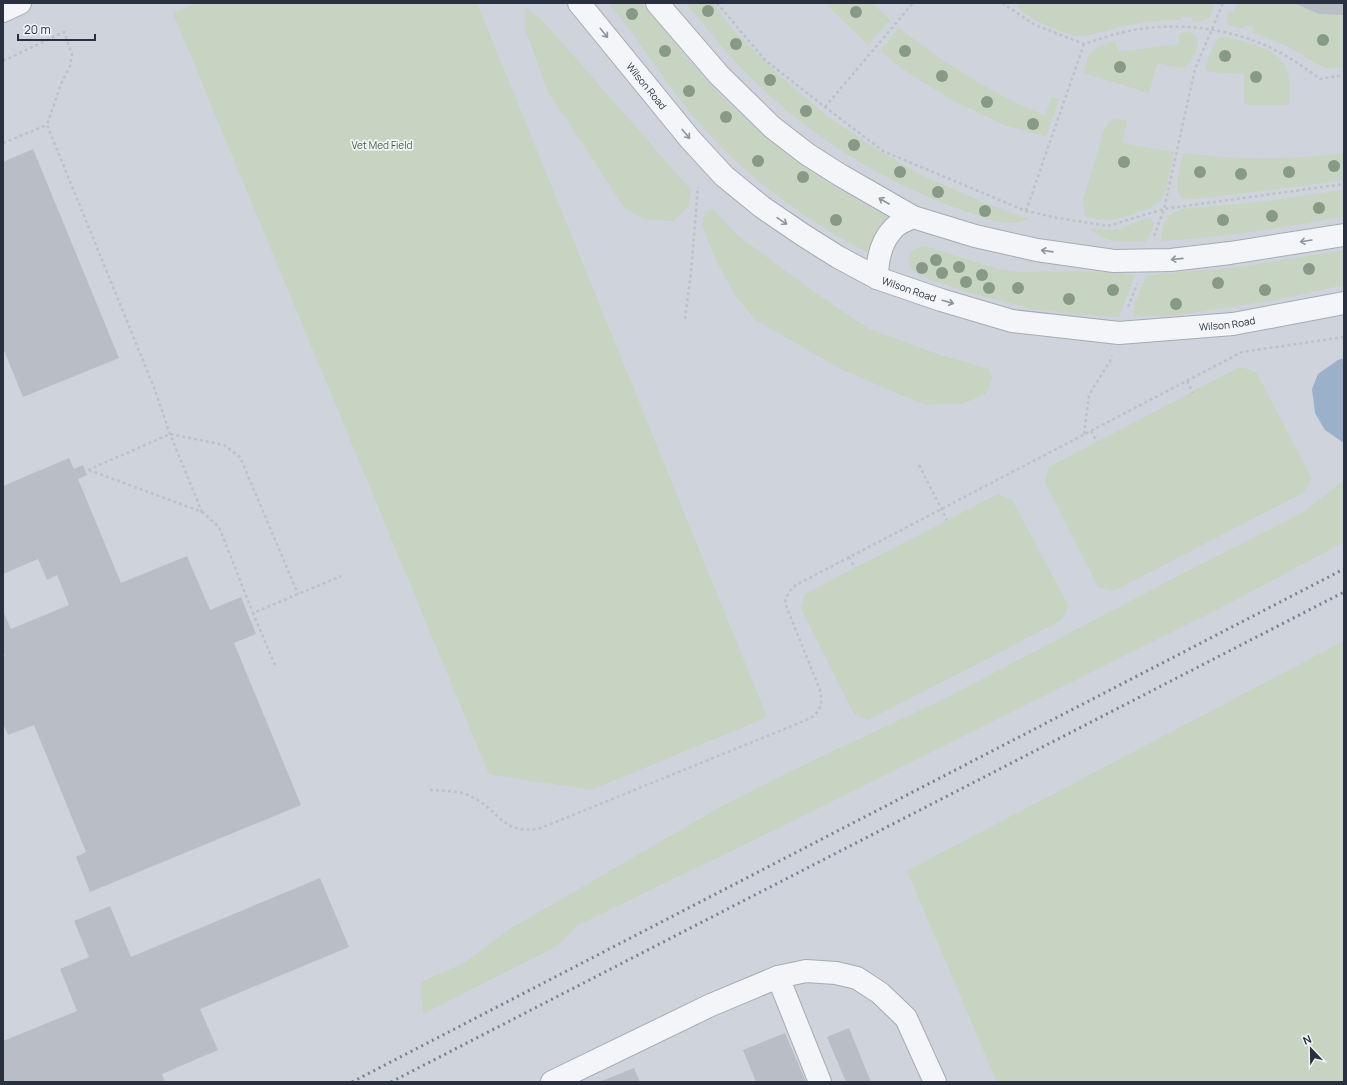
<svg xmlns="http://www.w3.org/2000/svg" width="1347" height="1085" font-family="Manrope,sans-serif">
	<rect width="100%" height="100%" fill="#e0e4ea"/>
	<path fill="#ced3dc" d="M3 3H1344V1082H3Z"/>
	<path fill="#c6d4c1" d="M197 3H477L767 717 591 790 489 774 173 13Z
		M608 3H641L657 21 684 55 723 98 761 133 800 164 838 189 887 216V219L877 230 869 249 867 252C801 219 736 169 690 112 661 77 638 37 608 3Z
		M686 3H713L733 30 779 75 827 116 879 151 921 175 982 202 1029 219C1006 229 981 216 959 209 885 182 818 141 761 87 733 62 710 32 686 3Z
		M825 3H872L890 20 868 45Z
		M1016 3H1211L1214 5C1209 20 1209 22 1192 21V16L1182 17V20C1159 19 1134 23 1112 29 1101 31 1091 36 1079 36 1066 35 1034 21 1023 12 1020 10 1018 6 1016 3Z
		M1237 3H1294L1319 14 1344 15V67L1328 68 1323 67 1285 45 1252 32 1254 27 1245 25 1243 29C1233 27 1221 25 1229 12L1233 13Z
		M526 8 543 21 691 190 688 207 673 221 643 219 624 207 547 90 525 28Z
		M899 28C944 63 992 94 1045 116L1052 97 1059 99 1046 136 1004 125 952 100 901 68 880 51Z
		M1185 32C1209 33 1195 61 1183 68L1157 63 1149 93 1084 73C1089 48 1092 49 1115 41L1118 52 1179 44V34Z
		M1224 37C1244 42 1277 46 1286 68 1290 76 1289 94 1290 103L1287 105H1247L1244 102V74L1210 72 1206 70C1205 64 1213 44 1218 40 1219 38 1222 38 1224 37Z
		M1115 119 1127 121 1122 143 1174 152C1171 163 1167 193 1161 200 1153 209 1118 220 1106 220 1099 220 1091 217 1085 216L1083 200 1104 131 1108 123Z
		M1183 153C1236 160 1291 160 1344 153V180L1310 185 1194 199 1182 198C1172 187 1181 167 1183 153Z
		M1344 190V216C1284 228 1223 237 1161 241 1162 224 1165 215 1182 209L1260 202Z
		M714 210 737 235 814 292 869 329 943 356 989 369 992 378 986 394 962 404H938L925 405 841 369 756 320 734 294 714 256 702 225 705 211Z
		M1147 218 1152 220 1154 226 1145 242C1126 241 1105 244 1090 229L1106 230 1120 229Z
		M925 246 997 269 1018 272 1079 271 1135 275 1119 317 1072 314 1034 309 970 293 931 280 919 274 911 268 909 261 911 252 920 247Z
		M1344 250V285L1274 300 1179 315 1134 316V305L1147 275 1233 268Z
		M1240 367 1256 372 1311 477 1306 491 1114 591 1098 587 1045 482 1049 467Z
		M1344 480V542L1224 606 801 817 578 925 557 946 423 1014 421 982 464 963 510 929 722 806 787 773 946 698 1203 563 1302 513Z
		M998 494 1012 500 1068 605 1062 620 868 720 854 714 801 609 805 594Z
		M1344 641V1082H997L907 871Z"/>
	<path fill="#9bb1ca" d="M1344 358V443L1325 430 1315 413 1312 389 1318 374 1338 360Z"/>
	<path fill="#b8bdc6" d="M1294 3H1344V15L1319 14Z
		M33 149 119 358 23 397 3 348V162Z
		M69 458 74 469 83 465 87 475 78 479 121 583 187 556 210 610 241 597 256 634 234 643 301 805 90 892 76 857 86 852 34 725 8 735 3 723V657L5 656 3 652V611L11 629 69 605 57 575 47 580 38 559 3 574V486Z
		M320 878 349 947 200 1009 218 1050 162 1074 165 1082H3V1041L77 1011 60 969 89 957 74 921 110 906 131 957Z
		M849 1028 871 1082H846L827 1037Z
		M785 1033 806 1082H756L743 1050Z
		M634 1068 640 1082H599Z"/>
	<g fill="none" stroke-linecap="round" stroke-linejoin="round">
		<g stroke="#a5abb4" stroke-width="24">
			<g id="minor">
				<path id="s1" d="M579 3 690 139 724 176 762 207 803 235 838 257 877 278 941 300 1012 321 1119 333 1233 324 1344 303"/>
				<path d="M657 3 719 75 772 127 807 154 840 175 913 217 975 236 1037 250 1114 261 1171 260 1230 253 1344 235"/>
				<path d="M3 11 20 3"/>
				<path d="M877 278C877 260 880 242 894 228 898 223 907 220 913 217"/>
				<path d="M778 977 820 1082"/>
				<path d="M552 1082 711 1005 778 977 806 971 836 973 857 978 880 993 906 1018 935 1082"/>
			</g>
		</g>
		<path stroke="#bec2c8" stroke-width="2.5" stroke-dasharray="3 3" stroke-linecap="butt" d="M717 3 765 60 825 107 883 151 1026 211 1058 218 1108 226 1164 209 1344 184
			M1002 3 1035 25 1084 44C1100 39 1116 33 1134 30 1179 22 1229 28 1271 48 1288 56 1304 67 1320 79L1344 75
			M3 61 64 32 72 54 70 66 61 84 47 125
			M825 107 913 3
			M3 143 47 125 155 390 170 434 202 512
			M1026 211 1084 44
			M1154 236 1164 209 1195 69 1223 3
			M1128 307 1137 284
			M685 319 691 272 698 187
			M1187 381 1193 393
			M1091 431 1097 442
			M1084 434 1089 395 1110 361 1112 356
			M919 465 947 520
			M88 470 170 434 224 445 240 457 298 594
			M89 470 202 512 219 527 253 613
			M849 557 855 568
			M275 665 253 613 341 576
			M430 790C443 791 458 790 470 796 499 809 503 837 541 828L809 719C821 712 823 703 820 690L785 603C787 595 789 590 796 585L1242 352 1344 337"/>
		<use href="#minor" stroke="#f3f5f8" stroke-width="22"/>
		<path stroke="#7a8393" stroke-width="3" stroke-dasharray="2 4" stroke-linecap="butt" d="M352 1082 1344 569
			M391 1082 1344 592"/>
	</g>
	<g fill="#869a87">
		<circle cx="708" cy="11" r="6"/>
		<circle cx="856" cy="12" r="6"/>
		<circle cx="632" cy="14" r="6"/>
		<circle cx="1323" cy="40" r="6"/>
		<circle cx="736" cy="44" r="6"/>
		<circle cx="665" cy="51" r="6"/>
		<circle cx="905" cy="51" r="6"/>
		<circle cx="1225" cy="56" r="6"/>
		<circle cx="1120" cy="67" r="6"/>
		<circle cx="942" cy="76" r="6"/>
		<circle cx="1256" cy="77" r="6"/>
		<circle cx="770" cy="80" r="6"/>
		<circle cx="689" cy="91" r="6"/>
		<circle cx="987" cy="102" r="6"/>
		<circle cx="806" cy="111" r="6"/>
		<circle cx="726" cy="117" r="6"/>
		<circle cx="1033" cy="124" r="6"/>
		<circle cx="854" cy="145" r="6"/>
		<circle cx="758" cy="161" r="6"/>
		<circle cx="1124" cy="162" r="6"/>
		<circle cx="1334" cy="166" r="6"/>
		<circle cx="900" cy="172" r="6"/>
		<circle cx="1200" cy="172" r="6"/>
		<circle cx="1289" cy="172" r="6"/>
		<circle cx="1241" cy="174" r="6"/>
		<circle cx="803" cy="177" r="6"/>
		<circle cx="938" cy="192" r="6"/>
		<circle cx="1319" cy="208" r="6"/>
		<circle cx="985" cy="211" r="6"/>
		<circle cx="1272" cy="216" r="6"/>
		<circle cx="836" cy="220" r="6"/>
		<circle cx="1223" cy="220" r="6"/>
		<circle cx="936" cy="260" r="6"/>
		<circle cx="959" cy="267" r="6"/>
		<circle cx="922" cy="268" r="6"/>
		<circle cx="1309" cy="269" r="6"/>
		<circle cx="942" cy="273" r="6"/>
		<circle cx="982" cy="275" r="6"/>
		<circle cx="966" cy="282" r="6"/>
		<circle cx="1218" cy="283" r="6"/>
		<circle cx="989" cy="288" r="6"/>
		<circle cx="1018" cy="288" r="6"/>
		<circle cx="1113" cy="290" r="6"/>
		<circle cx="1265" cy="290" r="6"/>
		<circle cx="1069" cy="299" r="6"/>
		<circle cx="1176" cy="304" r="6"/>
	</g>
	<defs><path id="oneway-shaft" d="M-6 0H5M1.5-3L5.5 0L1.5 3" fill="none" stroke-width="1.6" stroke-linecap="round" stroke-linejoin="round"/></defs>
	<g stroke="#8e939c">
		<use href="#oneway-shaft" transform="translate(604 33) rotate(51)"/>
		<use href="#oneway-shaft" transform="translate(686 134) rotate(50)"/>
		<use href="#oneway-shaft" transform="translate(884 201) rotate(-150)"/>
		<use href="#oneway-shaft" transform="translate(782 221) rotate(34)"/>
		<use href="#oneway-shaft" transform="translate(1306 241) rotate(171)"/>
		<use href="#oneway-shaft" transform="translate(1047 251) rotate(-172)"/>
		<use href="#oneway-shaft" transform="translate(1177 259) rotate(174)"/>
		<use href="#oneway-shaft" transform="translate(948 302) rotate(16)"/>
	</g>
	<g text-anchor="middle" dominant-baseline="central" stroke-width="3.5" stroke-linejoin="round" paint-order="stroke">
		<g font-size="10" fill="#293141" stroke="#f0f3f7">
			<text stroke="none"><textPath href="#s1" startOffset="107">Wilson Road</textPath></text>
			<text stroke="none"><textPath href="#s1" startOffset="444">Wilson Road</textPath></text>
			<text stroke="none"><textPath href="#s1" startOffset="768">Wilson Road</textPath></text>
		</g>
		<g font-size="10" fill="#3d5d36" stroke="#f0f3f7">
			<text x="382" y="145">Vet Med Field</text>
		</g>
	</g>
	<rect width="1347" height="1085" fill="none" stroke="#293141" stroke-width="8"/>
	<g transform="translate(1311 1049) rotate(338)" stroke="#f0f3f7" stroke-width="3" paint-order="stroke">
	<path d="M0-3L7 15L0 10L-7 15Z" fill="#293141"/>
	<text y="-6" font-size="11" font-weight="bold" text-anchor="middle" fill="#293141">N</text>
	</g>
	<path d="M18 34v6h77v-6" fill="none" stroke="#293141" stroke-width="2"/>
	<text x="24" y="34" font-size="12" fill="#293141" stroke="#f0f3f7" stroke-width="3" paint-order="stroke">20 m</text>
</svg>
